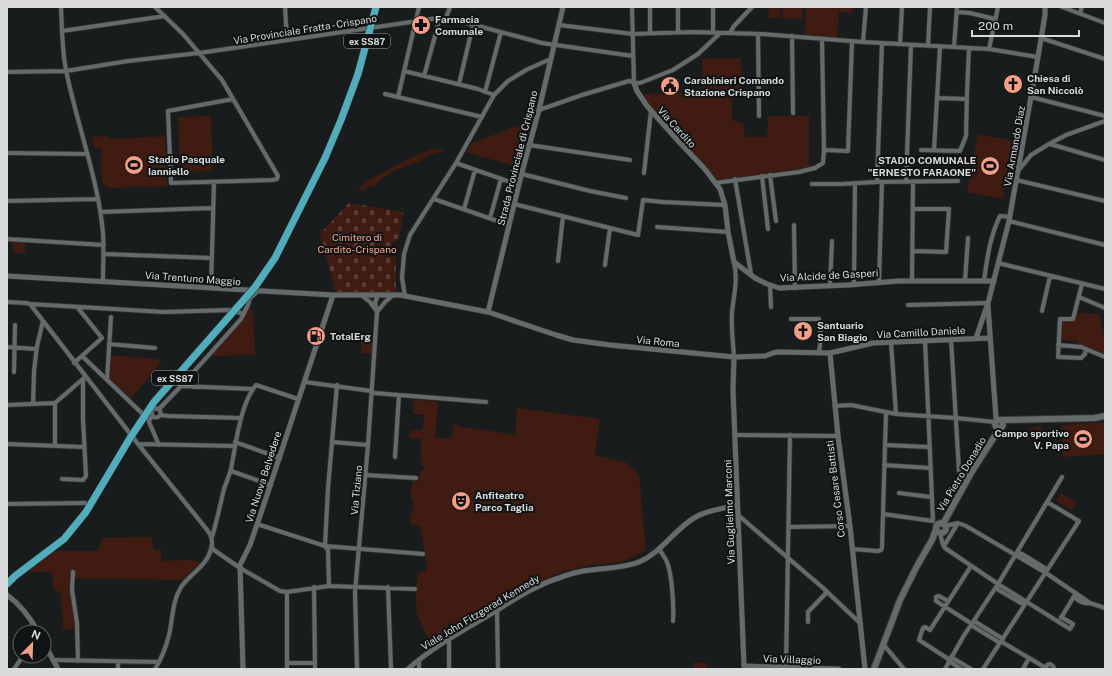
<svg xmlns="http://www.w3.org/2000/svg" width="1112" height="676" font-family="'Public Sans',sans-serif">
	<defs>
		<pattern id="cemetery-stones" width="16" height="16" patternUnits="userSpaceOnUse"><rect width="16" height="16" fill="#3f1b12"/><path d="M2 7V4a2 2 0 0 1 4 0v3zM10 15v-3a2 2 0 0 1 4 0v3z" fill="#5a3c34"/></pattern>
	</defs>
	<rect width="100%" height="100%" fill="#181c1d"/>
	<path fill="#3f1b12" d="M769 7H780V18H768Z
		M783 7H803L802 20 782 18Z
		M806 7H853L852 13 839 12 837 37 805 35Z
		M741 58 742 93H732V120L743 123 745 135 746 137H766C769 130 768 123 767 116H809V168L765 173V175L717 180 655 112 645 98 644 94 703 93 702 59Z
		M211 116 213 171 180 172 178 117Z
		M520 125 523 126V131H520V136L519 146 521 147 520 157H516L514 166 466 152 472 143Z
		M978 134 1013 141 1003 199 967 192Z
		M160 135H165L167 186 109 188 102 183 101 148H94L92 137 107 136 108 139 156 137Z
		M435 149 444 150C437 156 425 153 420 163L416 162 398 169 381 179 376 185 370 186 362 192 358 188C366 180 378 175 388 170 403 162 418 153 435 149Z
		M12 241 25 243V254L14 253V246L12 245Z
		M248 308 253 309 255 355 211 356 242 318Z
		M1077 313 1099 314 1105 343V355L1078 344 1077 341 1061 340 1062 321H1075Z
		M362 334 373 335 372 354 361 353Z
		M110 355 157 359 162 362 131 398 108 378Z
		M414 399 438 402 435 437 451 439 454 424 461 426V427L485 430 515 435 517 408 600 419 595 455 627 463 639 475 646 551 621 562 590 565 553 575 525 589 501 606 500 600 432 646C427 636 421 625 418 615 415 607 415 578 420 572L425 571 427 565 420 526 411 525 410 519 414 505 411 497 412 481 418 482 421 470H425L422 463H421V439L409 438 410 430H423L424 414H413Z
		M1105 422V454L1063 457 1061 425Z
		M1040 425 1044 433 1027 441 1023 432Z
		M1061 493 1077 503 1072 510 1056 501Z
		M152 537 153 550H161L162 561 182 560V559L201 562 193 571H191L183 580 70 578 75 629H63L61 594 53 588 52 572H28L40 560 52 551H97L103 538Z
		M694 662 707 663V669H693Z"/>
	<path fill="url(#cemetery-stones)" d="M349 203 403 212 401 229 399 230V234L400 235 396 241 392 243V247L388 252V257H396V293H335L334 285 320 234Z"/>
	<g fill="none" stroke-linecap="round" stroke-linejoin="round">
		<g stroke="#333636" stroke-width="5.5">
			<path id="minor" d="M61 7C62 28 62 50 66 70 77 125 98 178 103 233 104 249 103 265 103 282
				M155 7 183 34 222 80 278 176 277 179 272 180 171 183 168 111 233 99
				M285 7 287 40
				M632 7 634 83
				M650 7V33
				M678 7V32
				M1062 7 1105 23
				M957 12 970 13 995 19
				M1080 13 1082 7
				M446 18 450 7
				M559 25 633 34 691 32 761 34 863 42 989 49 1038 57
				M62 31 165 16
				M713 32V7
				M730 33 734 26 752 7
				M758 34 759 116
				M792 36 793 113
				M1041 38 1105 59
				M863 42 866 7
				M900 44 902 7
				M928 46 930 7
				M954 47 957 7
				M989 49 998 7
				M404 71 478 89 494 95
				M7 72 66 71 128 61 199 53 438 18 452 19 542 43 633 56
				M424 76 440 18
				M459 84 473 25
				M485 92 501 32
				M385 94 482 117
				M398 97 419 7
				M1031 97 1105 116
				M938 98 966 99
				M539 110 582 95 629 81 640 83 673 70 698 54 717 36 720 33
				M1050 144 1105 160
				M529 145 630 160
				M824 150 848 151 852 42
				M921 150 960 151 966 136 967 93 969 48
				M934 150 940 47
				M7 153 87 154
				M456 163 519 185
				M1018 171 1031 155 1049 144 1066 135 1105 121
				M644 173 651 111
				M522 174 590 191 626 198
				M770 175 776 221
				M762 176 768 229
				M735 179 751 274
				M1016 180 1105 201
				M877 182 882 43
				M906 182 911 45
				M715 183 799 172 815 168 823 163 824 150 822 39
				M812 184H841L877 182 958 181
				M434 199 509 225
				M7 201 98 199
				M514 204 638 235 643 200 663 202 725 205
				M464 209 475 170
				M100 212 213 208
				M490 218 501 179
				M1009 221 1105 245
				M794 225 795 288
				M657 227 728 232
				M7 239 104 245
				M912 251 946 252 949 209H913
				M104 254 212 258
				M558 261 563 216
				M998 263 1105 289
				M605 265 610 228
				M912 281 913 182
				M965 281 968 238
				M984 281C987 259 990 236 1000 216L1010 217
				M879 282 882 182
				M1082 284 1073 319H1060L1058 357 1081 358 1085 354 1086 349
				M770 285 771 307
				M854 285 855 183
				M830 286 832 241
				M211 288 214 182
				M361 295 370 302 376 310
				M405 296 402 278 404 254 410 235 456 163 494 95 508 81 526 70 546 61 550 60
				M1079 297 1105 308
				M7 302 26 303 30 304 138 444 204 526C210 533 214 539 211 549 207 566 191 573 181 587 172 602 173 618 169 635 166 647 162 658 155 669
				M30 304 164 312 230 310 244 314
				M908 305 988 303
				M1042 311 1050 276
				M377 312 385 302 393 295
				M791 319H819L821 336 819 353
				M951 339 959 471 971 473
				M925 340 933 521
				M891 342 896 414
				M109 344 155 348
				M1058 345 1081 347 1105 357
				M7 347 36 349
				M82 356 149 420
				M734 357C733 342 731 327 732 312 734 294 738 281 734 262
				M74 363 102 338 78 308
				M14 372 15 325
				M191 375 193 387
				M107 380 111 317
				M305 382 371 391 374 393 486 402
				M181 386 252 389
				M33 404 34 371 37 346 43 321
				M7 405 55 403 84 378
				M835 406 851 405 896 414 956 418 995 422
				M151.5 413a4.5 4.5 0 1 1 9 0a4.5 4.5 0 1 1-9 0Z
				M159 409 181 386 241 319 248 305 250 298 258 291
				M160 415 168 416 241 418
				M153 416 149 420V422L159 445
				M735 435 838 436
				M235 442 280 458
				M332 442 368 445
				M7 444 84 447
				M138 444 235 446
				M55 445V403
				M885 445 929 447
				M395 457 399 395
				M884 465 930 468
				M231 471 271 485
				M365 475 416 478
				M62 479 83 480 86 476 83 419V379
				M899 493 931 497
				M7 504 85 503
				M883 514 933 521
				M738 515 822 587 860 623
				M257 524 325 546 423 554
				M945 526 958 523 966 526 1046 573 1090 603 1105 608
				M789 527 850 526
				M940 533 943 545 945 548 998 584 1070 629 1073 624 1061 617
				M212 537C217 521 220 505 224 489 226 483 229 476 231 469 236 444 240 404 256 385L298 399
				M944 546 958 523
				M212 547 214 550 240 568 280 591 287 592 329 586 415 589
				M659 548C661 553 665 557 667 562 672 574 674 607 673 621
				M852 549 878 551 881 550 882 548 886 412
				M1015 555 1019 553 1022 554 1045 568 1046 573
				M73 572 72 590 77 623 78 661
				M998 584 997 589 1021 603 1024 604 1027 602
				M329 586 328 550 325 546 328 488 337 385
				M314 587 315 669
				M388 587 391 669
				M287 592V669
				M1074 597C1079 601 1083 604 1090 603
				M948 601 939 596 936 597V601L972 624
				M497 610 498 669
				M1061 618 1076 593
				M974 621 1003 639
				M808 622V612L827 592
				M971 625 1000 643
				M1002 642 1046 668
				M883 644 904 669
				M951 657 971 669
				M54 660 159 662
				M419 660V669
				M950 660 919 640 923 628 925 627 930 630 971 566
				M949 661 961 669
				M118 662V669
				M287 663H315
				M786 667 790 435
				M14 669 23 656
				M357 669 355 592 368 445 377 312 375 303 378 295
				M449 669V639
				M945 669 963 637 998 584 1062 477
				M983 669 1079 521 1047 502
				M1023 669 1029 658
				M1047 669 1046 668 1047 665 1050 664 1053 666 1054 669"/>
		</g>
		<g stroke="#333636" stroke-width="6">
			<path id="tertiary" d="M634 83 637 91 647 106 680 143 704 168 720 189 725 205 728 232 734 262 755 278 767 284 779 288 848 285 899 281H994
				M7 276 333 295H400L488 312 556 335 573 340 610 345 734 357 765 356 773 353 778 352 830 353 873 343 990 338
				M988 306 996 418 997 421
				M488 312 522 172 539 110 563 7
				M976 338 988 303 1009 221 1038 57 1045 15V7
				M830 353 838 436 850 526 865 669
				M734 357 733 390 744 666 839 669
				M7 595C21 605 30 617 38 632
				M44 643 58 669
				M243 669 240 565 250 545 263 507 333 295
				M408 669C434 646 464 630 494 612 515 599 536 585 559 578 569 574 580 571 591 570 607 568 624 568 639 562 661 553 674 530 694 518 706 510 723 509 737 505"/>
		</g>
		<g stroke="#333636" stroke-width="8">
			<path id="secondary" d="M995 424a4 4 0 1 1 8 0a4 4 0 1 1-8 0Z
				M1001 420 1095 418 1105 416
				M936 528a5 5 0 1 1 10 0a5 5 0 1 1-10 0Z
				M943 524 971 473 996 434 1000 428
				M874 669 900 600 917 566 932 540 936 529"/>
		</g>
		<g stroke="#333636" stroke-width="8">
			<path id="trunk" d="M325 158 341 120 358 74"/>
		</g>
		<use href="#minor" stroke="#656a6a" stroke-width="4"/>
		<use href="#tertiary" stroke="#656a6a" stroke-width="5"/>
		<use href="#secondary" stroke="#656a6a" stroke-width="6"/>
		<use href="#trunk" stroke="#51acbc" stroke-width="7"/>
		<g stroke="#333636" stroke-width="8" stroke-linecap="butt">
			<path id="trunk-bridge" d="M358 74 376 7
				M7 584 15 576 64 539 86 512 130 438 154 402 255 287 275 258 325 158"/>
		</g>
		<use href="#trunk-bridge" stroke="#51acbc" stroke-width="7"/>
	</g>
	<defs>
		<g id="pharmacy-disc" transform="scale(1)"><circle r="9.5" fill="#f49e88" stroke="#0f1313"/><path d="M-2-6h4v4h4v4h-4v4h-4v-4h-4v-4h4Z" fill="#111"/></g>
		<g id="church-disc" transform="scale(1)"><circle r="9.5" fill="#f49e88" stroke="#0f1313"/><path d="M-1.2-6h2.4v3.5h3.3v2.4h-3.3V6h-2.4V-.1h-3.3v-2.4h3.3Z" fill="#111"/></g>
		<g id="civic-disc" transform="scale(1)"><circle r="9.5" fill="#f49e88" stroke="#0f1313"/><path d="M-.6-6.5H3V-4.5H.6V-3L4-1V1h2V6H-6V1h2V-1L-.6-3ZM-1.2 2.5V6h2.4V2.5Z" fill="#111"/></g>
		<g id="stadium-disc" transform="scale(1)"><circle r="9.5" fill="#f49e88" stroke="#0f1313"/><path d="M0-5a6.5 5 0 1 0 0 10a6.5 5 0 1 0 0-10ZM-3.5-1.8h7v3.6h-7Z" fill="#111"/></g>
		<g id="fuel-disc" transform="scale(1)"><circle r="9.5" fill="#f49e88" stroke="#0f1313"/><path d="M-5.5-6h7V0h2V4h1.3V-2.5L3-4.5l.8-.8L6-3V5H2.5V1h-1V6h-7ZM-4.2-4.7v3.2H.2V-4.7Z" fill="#111"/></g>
		<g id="theatre-disc" transform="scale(1)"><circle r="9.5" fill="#f49e88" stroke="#0f1313"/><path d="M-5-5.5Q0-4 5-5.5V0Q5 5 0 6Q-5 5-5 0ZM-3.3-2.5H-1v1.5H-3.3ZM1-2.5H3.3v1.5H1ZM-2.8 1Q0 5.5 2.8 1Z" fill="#111"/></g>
	</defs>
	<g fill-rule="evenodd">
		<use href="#pharmacy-disc" x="421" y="25"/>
		<use href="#church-disc" x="1013" y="84"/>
		<use href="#civic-disc" x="670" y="86"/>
		<use href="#stadium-disc" x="134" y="165"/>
		<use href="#stadium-disc" x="990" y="166"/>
		<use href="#church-disc" x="803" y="331"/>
		<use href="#fuel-disc" x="316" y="336"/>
		<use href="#stadium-disc" x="1083" y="439"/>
		<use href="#theatre-disc" x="461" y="501"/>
	</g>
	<g text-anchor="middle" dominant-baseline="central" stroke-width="4" stroke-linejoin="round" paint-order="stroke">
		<g fill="#0f1313" stroke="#9c9fa0" stroke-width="1">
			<rect x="344" y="34" width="46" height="14" rx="3"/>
			<rect x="152" y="371" width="46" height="14" rx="3"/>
		</g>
		<g font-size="9" font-weight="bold" fill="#d9dbdc">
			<text x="367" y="41">ex SS87</text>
			<text x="175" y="378">ex SS87</text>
		</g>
		<g font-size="10" font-weight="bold" fill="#d9dbdc" stroke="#0f1313" text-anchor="start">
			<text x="435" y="19">Farmacia<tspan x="435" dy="12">Comunale</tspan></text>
			<text x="1027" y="78">Chiesa di<tspan x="1027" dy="12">San Niccolò</tspan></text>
			<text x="684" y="80">Carabinieri Comando<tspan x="684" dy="12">Stazione Crispano</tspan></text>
			<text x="148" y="159">Stadio Pasquale<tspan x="148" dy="12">Ianniello</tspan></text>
			<text x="976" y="160" text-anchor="end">STADIO COMUNALE<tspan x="976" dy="12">"ERNESTO FARAONE"</tspan></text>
			<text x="817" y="325">Santuario<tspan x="817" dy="12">San Biagio</tspan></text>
			<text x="330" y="336">TotalErg</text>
			<text x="1069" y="433" text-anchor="end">Campo sportivo<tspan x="1069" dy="12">V. Papa</tspan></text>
			<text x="475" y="495">Anfiteatro<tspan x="475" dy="12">Parco Taglia</tspan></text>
		</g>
		<g font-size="10" fill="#d9dbdc" stroke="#0f1313">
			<text transform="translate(305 29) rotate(-9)">Via Provinciale Fratta - Crispano</text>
			<text transform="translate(677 127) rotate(48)">Via Cardito</text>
			<text transform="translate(1014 146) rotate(-80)">Via Armando Diaz</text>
			<text transform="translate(517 158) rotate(-76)">Strada Provinciale di Crispano</text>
			<text transform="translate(829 275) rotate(-3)">Via Alcide de Gasperi</text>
			<text transform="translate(193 278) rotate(4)">Via Trentuno Maggio</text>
			<text transform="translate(921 332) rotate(-3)">Via Camillo Daniele</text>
			<text transform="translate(658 341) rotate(6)">Via Roma</text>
			<text transform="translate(961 474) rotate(-59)">Via Pietro Donadio</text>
			<text transform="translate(263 477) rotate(-72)">Via Nuova Belvedere</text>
			<text transform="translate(835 489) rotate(-97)">Corso Cesare Battisti</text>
			<text transform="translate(356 490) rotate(-85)">Via Tiziano</text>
			<text transform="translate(729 512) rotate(-92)">Via Guglielmo Marconi</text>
			<text transform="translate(480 612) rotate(-31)">Viale John Fitzgerad Kennedy</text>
			<text transform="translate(792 659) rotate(2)">Via Villaggio</text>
		</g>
		<g font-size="10" fill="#f5a894" stroke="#0f1313">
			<text x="357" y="237">Cimitero di<tspan x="357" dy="12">Cardito-Crispano</tspan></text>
		</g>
	</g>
	<rect width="1112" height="676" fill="none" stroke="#d9dbdc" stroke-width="16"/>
	<g transform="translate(32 644) rotate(23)"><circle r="19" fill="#0f1313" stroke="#606363"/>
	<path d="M0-3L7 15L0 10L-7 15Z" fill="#f49e88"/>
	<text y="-6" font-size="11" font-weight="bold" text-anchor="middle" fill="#d9dbdc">N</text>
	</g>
	<path d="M972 30v6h107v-6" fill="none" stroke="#d9dbdc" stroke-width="2"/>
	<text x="978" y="30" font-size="12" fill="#d9dbdc" stroke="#0f1313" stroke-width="3" paint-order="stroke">200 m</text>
</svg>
